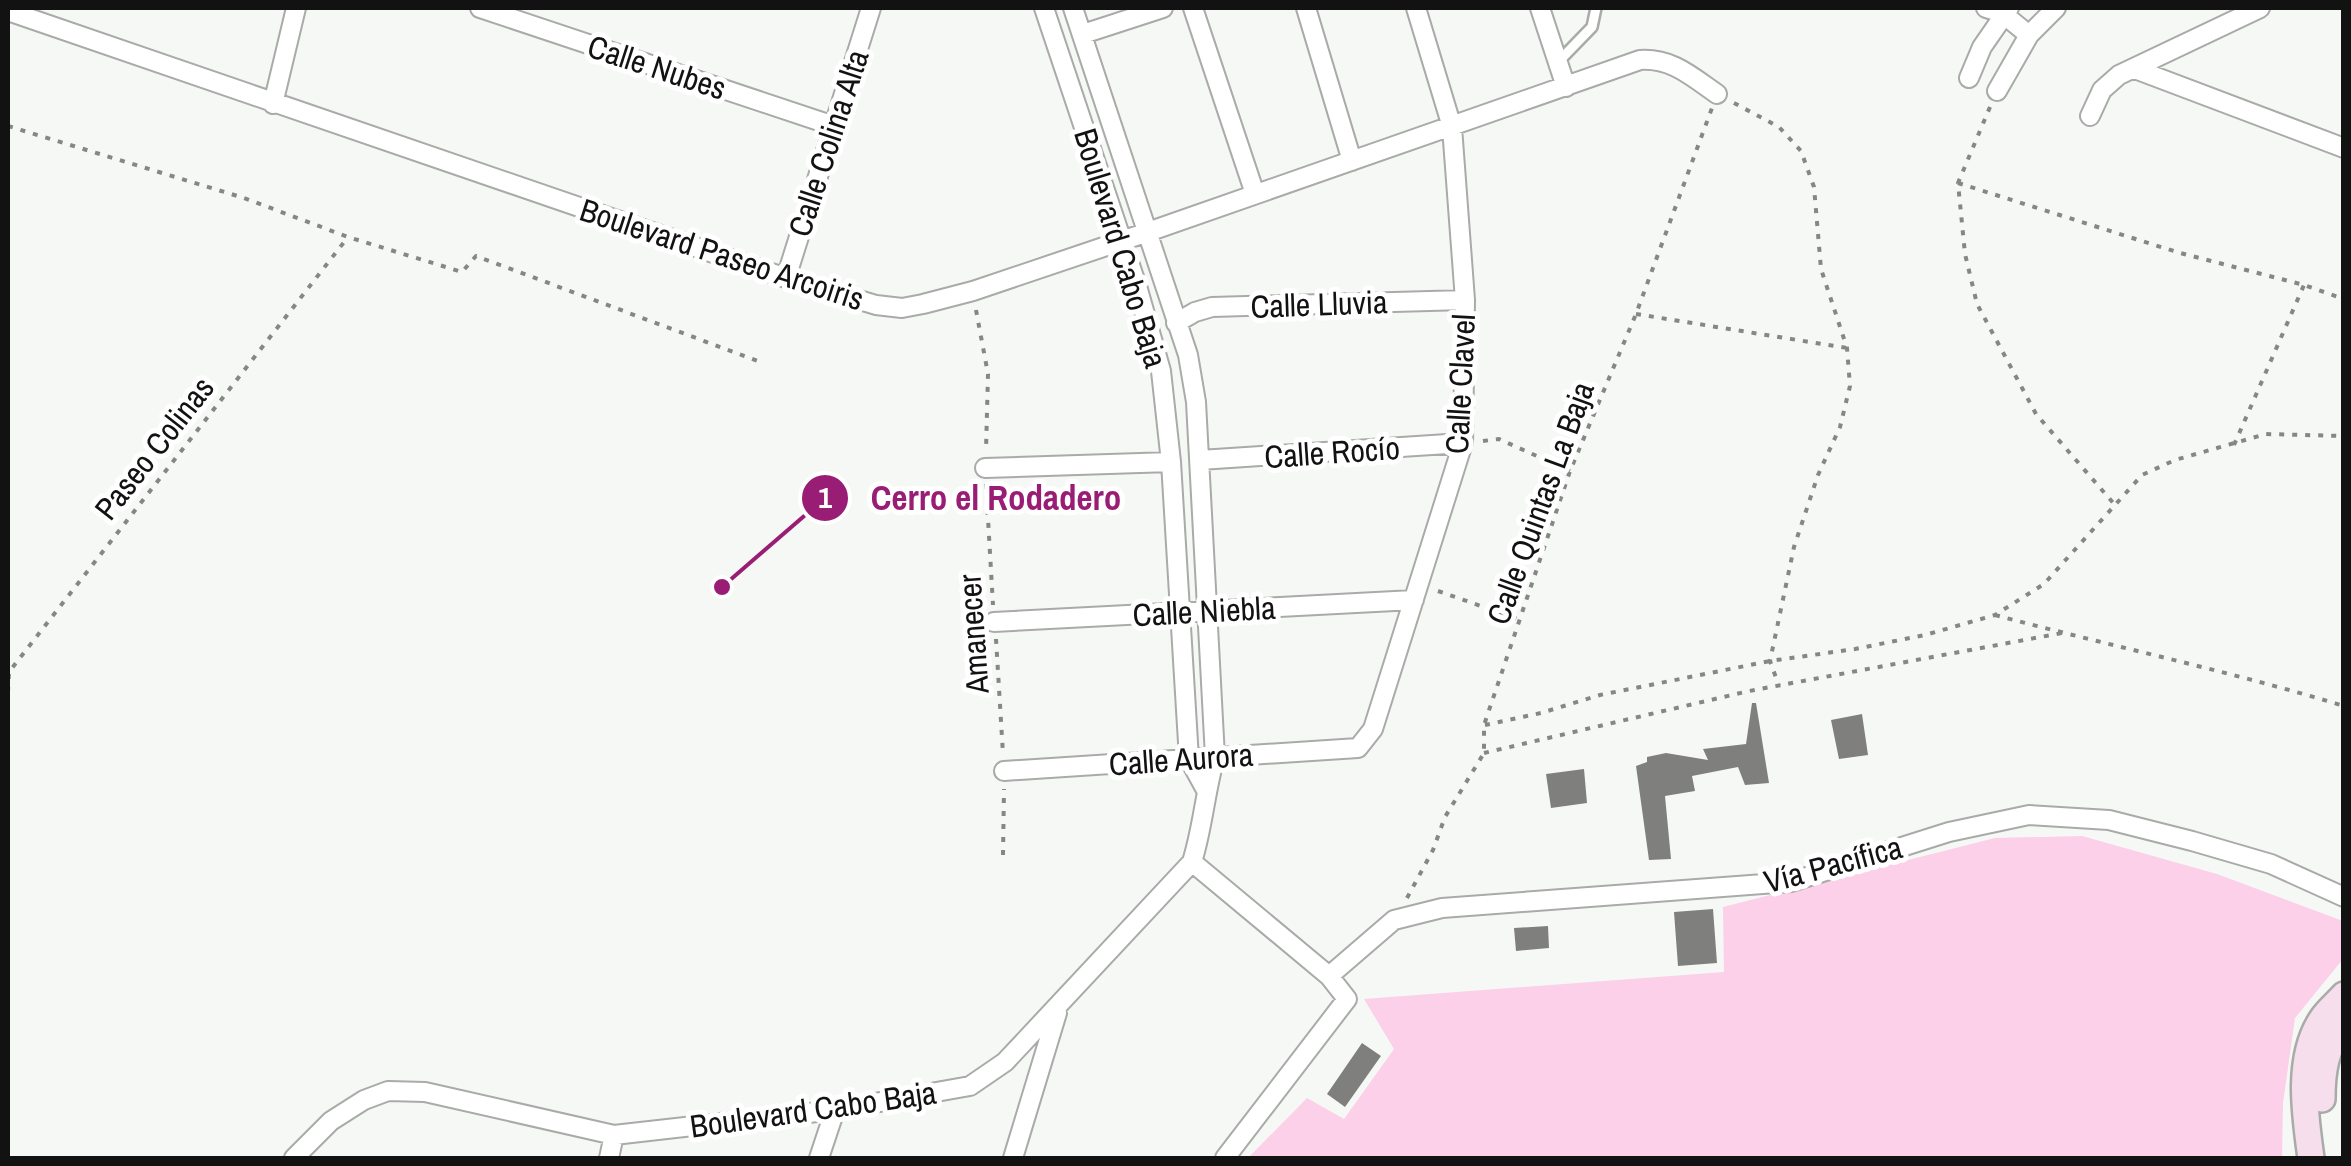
<svg xmlns="http://www.w3.org/2000/svg" width="2351" height="1166" font-family="'Archivo Narrow',sans-serif">
	<rect width="100%" height="100%" fill="#f6f8f5"/>
	<path fill="#fbd0e8" d="M2082 836 2217 874 2343 921V959L2295 1018 2283 1103 2282 1158H1248L1307 1098 1344 1119 1394 1049 1364 999 1724 972 1723 907 1995 838Z"/>
	<path fill="#7f807e" d="M1752 703H1756L1769 783 1745 785 1738 767 1692 776 1695 791 1665 796 1671 859 1649 860 1636 766 1647 762V757L1666 753 1708 760 1703 749 1746 744Z
		M1862 714 1868 755 1839 759 1831 720Z
		M1584 769 1587 803 1551 808 1546 774Z
		M1713 909 1717 963 1678 966 1674 912Z
		M1548 926 1549 948 1516 951 1514 928Z
		M1362 1043 1381 1056 1345 1107 1327 1094Z"/>
	<g fill="none" stroke-linecap="round" stroke-linejoin="round">
		<g stroke="#a9aba8" stroke-width="14">
			<path id="lane" d="M1559 61 1592 27 1596 8"/>
		</g>
		<g stroke="#a9aba8" stroke-width="22">
			<path id="street" d="M480 8 834 126
				M1044 8 1137 286 1161 371 1171 462 1189 759 1206 790
				M1193 8 1255 194
				M1306 8 1352 161
				M1540 8 1566 87
				M1986 8 2002 13 2029 35
				M8 11 786 278 876 305 902 308 923 304 973 291 1145 233 1640 60C1672 58 1691 76 1717 94
				M1083 34 1163 8
				M2135 69 2344 148
				M1969 78 1982 47 2009 8
				M1997 91 2029 35 2056 8
				M273 104 296 8
				M2090 116 2102 90 2119 75 2260 8
				M786 278 871 8
				M1176 323 1195 312 1212 307 1465 300
				M1200 460 1463 443
				M985 468 1171 462
				M994 622 1414 600
				M1004 771 1358 748 1373 729 1463 443 1465 300 1452 127 1416 8
				M1192 862 1329 976 1347 999 1225 1158
				M1329 976 1394 920 1442 908 1791 882 1949 832 2029 815 2109 820 2192 841 2271 864 2344 897
				M294 1158 331 1121 364 1100 388 1091 425 1092 614 1135 835 1110 970 1086 1005 1062 1192 862C1203 827 1205 792 1215 757L1196 402 1188 355 1073 8
				M609 1158 614 1135
				M819 1158 835 1110
				M1013 1158 1057 1013"/>
		</g>
		<g stroke="#a9aba8" stroke-width="30">
			<path id="secondary" d="M2322 1099C2322 1073 2325 1046 2344 1026
				M2311 1158C2305 1115 2296 1057 2322 1019 2328 1010 2337 1003 2344 995"/>
		</g>
		<path stroke="#858785" stroke-width="4" stroke-dasharray="5 8" stroke-linecap="butt" d="M1734 103 1779 127 1801 151 1814 187 1821 269 1847 348 1850 386 1840 427 1818 475 1794 547 1770 661 1779 686
			M1990 107 1958 183 1965 254 1977 304 2036 414 2115 505
			M8 126 244 198 348 237 462 272 476 256 763 363
			M1958 183 2180 253 2304 285 2344 299
			M976 310 988 374 986 450
			M1636 314 1847 348
			M1483 441 1499 439 1570 471
			M2234 445 2304 285
			M986 484 993 605
			M1438 591 1521 620
			M1995 615C2111 646 2229 671 2344 706
			M996 639 1003 754
			M8 692 9 672 348 237
			M1485 725 1541 713 1600 695 1770 661 1855 649 1925 635 1995 615 2044 584 2142 475 2175 460 2266 434 2344 436
			M1484 753 1749 691 2062 633
			M1003 855 1004 789
			M1407 898 1433 850 1445 817 1484 753V725L1570 471 1636 314 1712 108"/>
		<use href="#lane" stroke="#fff" stroke-width="9"/>
		<use href="#street" stroke="#fff" stroke-width="18"/>
		<use href="#secondary" stroke="#f7deed" stroke-width="25"/>
	</g>
	<g text-anchor="middle" dominant-baseline="central" stroke-width="10" stroke-linejoin="round" paint-order="stroke">
		<g font-size="32" fill="#111211" stroke="#fff">
			<text transform="translate(657 67) rotate(18)">Calle Nubes</text>
			<text transform="translate(828 143) rotate(-72)">Calle Colina Alta</text>
			<text transform="translate(1121 248) rotate(73)">Boulevard Cabo Baja</text>
			<text transform="translate(722 254) rotate(18)">Boulevard Paseo Arcoiris</text>
			<text transform="translate(1319 304) rotate(-2)">Calle Lluvia</text>
			<text transform="translate(1460 384) rotate(-87)">Calle Clavel</text>
			<text transform="translate(154 448) rotate(-52)">Paseo Colinas</text>
			<text transform="translate(1332 452) rotate(-4)">Calle Rocío</text>
			<text transform="translate(1540 503) rotate(-70)">Calle Quintas La Baja</text>
			<text transform="translate(1204 611) rotate(-3)">Calle Niebla</text>
			<text transform="translate(973 634) rotate(-94)">Amanecer</text>
			<text transform="translate(1181 759) rotate(-4)">Calle Aurora</text>
			<text transform="translate(1833 864) rotate(-15)">Vía Pacífica</text>
			<text transform="translate(813 1109) rotate(-8)">Boulevard Cabo Baja</text>
		</g>
	</g>
	<path fill="none" stroke="#9a1d75" stroke-width="4" d="M722 587L825 498"/>
	<g fill="#9a1d75" stroke="#fff" stroke-width="4">
		<circle cx="722" cy="587" r="10"/>
		<circle cx="825" cy="498" r="25"/>
	</g>
	<g font-size="30" text-anchor="middle" font-weight="bold" fill="#fff">
		<text x="825" y="508">1</text>
	</g>
	<g font-size="35" text-anchor="middle" font-weight="bold" fill="#9a1d75" stroke="#fff" stroke-width="10" stroke-linejoin="round" paint-order="stroke">
		<text x="996" y="510">Cerro el Rodadero</text>
	</g>
	<rect width="2351" height="1166" fill="none" stroke="#111211" stroke-width="20"/>
</svg>
